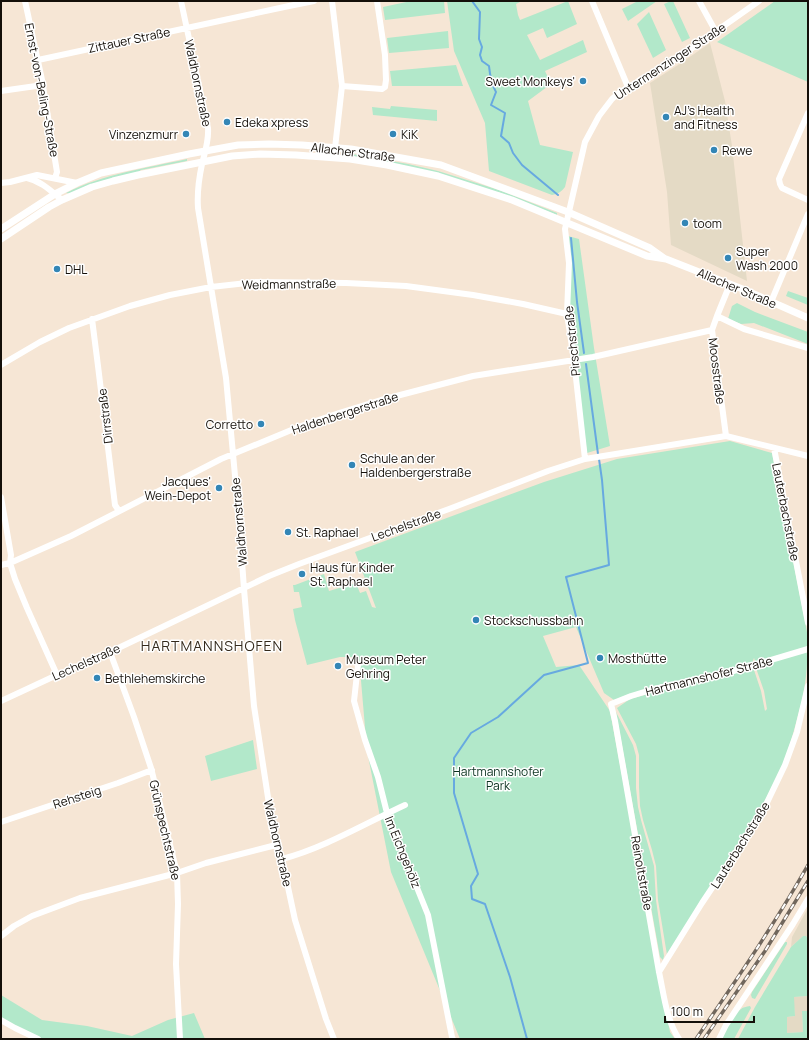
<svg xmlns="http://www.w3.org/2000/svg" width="809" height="1040" font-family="Manrope,sans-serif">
	<rect width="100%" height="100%" fill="#f6e6d5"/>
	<path fill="#e4dac5" d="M710 43 725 101 732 146 747 281 671 245 667 192 650 83 681 63Z
		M808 908V939L806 936H803L791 947 792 937Z
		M808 995V1011L802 1012 803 1032 787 1033V1017L795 1016 793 997 807 996Z"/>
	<path fill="#b2e8ca" d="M411 1H444L445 13 385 20 383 7Z
		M447 1H522L516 4 518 15 520 20 568 1 577 24 547 38 543 28 527 35 540 60 583 40 587 52 545 71 551 84 528 101 540 145 573 152 565 187C561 192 558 194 552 195L489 171 485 123 454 51Z
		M638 1H657L628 21 622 9Z
		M671 1H673L690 38 682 42 664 4Z
		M775 1H808V82L717 42Z
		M649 12 666 50 653 58 637 24Z
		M448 31 449 48 389 53 387 38Z
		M456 65 463 86H392L390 71Z
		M391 106 437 110V121L373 115 372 107 390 109Z
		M352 154 408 164 438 171 499 190 557 213V215L498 192H491L352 158Z
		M187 159V161L141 170 134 175 72 194 66 193C103 174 147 168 187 159Z
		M568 236 579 239 594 348 610 446 587 453 569 313Z
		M788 291 808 298V305L786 296Z
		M737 303 755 312 808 332V344L754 323 741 324 728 319 732 306Z
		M730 441 772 453 807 632 808 644 806 647C809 662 805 685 802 701 796 722 791 744 783 765 767 800 746 833 725 866 706 895 686 925 667 955L658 900 656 866 652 850 643 820 640 806 639 787V755L636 744 617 708 630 699 670 688 753 667 761 691 765 711 767 709 764 691 756 668 757 667 754 658 752 663 730 670 614 700 604 693 576 627 543 636 556 667 579 665 610 711 666 1012 670 1032 675 1039H460L391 872 367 751 359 657H340L307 665 295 620 293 609 302 607 299 592H294L293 585H295L324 574 329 591 356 583 360 593 366 591 372 607 376 608 355 552 544 482 617 459Z
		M616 712 633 745 636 756V788L638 807 641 820 654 866 656 900 664 956 663 960 660 957Z
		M253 740 257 769 211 781 205 756Z
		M803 936H806L808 939V995L807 996 794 997 795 1016 787 1017V1033L803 1032 802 1011H808V1039H738L755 1007 791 947Z
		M785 942H787V944L755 999 752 998 751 995 752 992Z
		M1 995 42 1020 87 1026 132 1036 168 1020 194 1013 205 1039H38L1 1020Z
		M750 1006 751 1008 734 1039H722C726 1030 732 1015 741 1009 743 1007 746 1007 750 1006Z"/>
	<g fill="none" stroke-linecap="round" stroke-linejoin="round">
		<path stroke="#67a9e0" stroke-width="2" d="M472 1 480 12 479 39 482 47 480 55 482 61 489 66C490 75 491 84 496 92L491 105 505 113 501 136 509 143 513 153 522 165 558 195
			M571 238 577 302 584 353
			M586 364 598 454
			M527 1039 510 977 485 904 472 899 471 886 478 874 454 793V758L471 733 498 717 544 675 588 663 566 577 609 565 602 480 599 459"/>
		<path stroke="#fff" stroke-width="6" d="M25 1 42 80 57 172 55 178
			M181 1 208 128C209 141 205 152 202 164 199 178 197 194 198 208L226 378 239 519 244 589 254 706 269 804 276 845 282 859 295 920 326 1019 334 1039
			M332 1 342 86 334 157
			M592 1 628 87
			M699 1 716 32
			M38 60 289 6 314 1
			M342 86 382 89 385 87 386 80 385 55 377 1
			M1 91 43 85
			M808 113 779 179 780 184 782 188 808 200
			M27 178C41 181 51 191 62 200
			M1 183 10 182 37 175 77 183
			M771 302 808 214
			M717 316 744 329 808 348
			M92 319 98 366 115 505 119 511
			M1 365 40 342 69 328 130 306 170 295 211 287 256 282 346 283 406 286 473 295 523 304 567 314
			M726 436 712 330 717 316 730 284
			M774 448 808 623
			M585 459 574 360 567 314 569 263 565 229 585 142 599 116 612 99 620 92 681 56 759 1
			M1 497 11 555 10 563 15 579 27 608 57 675
			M1 565 10 563 71 536 221 459 301 426 339 413 381 400 473 376 593 357 712 330
			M110 652 134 717 151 768 177 873 178 904 176 964 180 1039
			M358 665 354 701 365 740 378 777 387 813 428 915 452 1037 453 1039
			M1 701 57 675 110 652 269 576 299 564 449 509 548 471 585 459 726 436 808 456
			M1 822 118 783 152 770
			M282 859C324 848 366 823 405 805
			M1 936 14 926 32 916 80 898 177 873 206 863 276 845
			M659 972 702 903 762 813 785 765 797 732 808 686
			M1 1020 15 1028 38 1039
			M679 1039C666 1019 664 995 659 972L615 721 611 704 631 696 654 689 730 672 808 649
			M719 1039 726 1025 793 924 808 899"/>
		<path stroke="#fff" stroke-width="7" d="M1 229 55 194 77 183 101 173 189 154 238 145 269 144 302 145 351 149 441 165 568 212 650 248 664 258
			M1 239 49 207 62 200 92 187 113 181 138 175 232 156 260 154 296 155 350 159 387 165 438 176 512 200 647 256 666 259 745 290 808 318"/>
		<g stroke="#71675d" stroke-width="3.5">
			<path id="rail" d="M696 1039C735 982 774 925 808 865
				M704 1039 765 951 808 881"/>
		</g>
		<use href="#rail" stroke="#fff" stroke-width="2" stroke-dasharray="6" stroke-linecap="butt"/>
	</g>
	<g fill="#3386b6" stroke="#fff" stroke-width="1.5">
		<circle cx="583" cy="81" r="4"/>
		<circle cx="666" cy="117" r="4"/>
		<circle cx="227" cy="122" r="4"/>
		<circle cx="186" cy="134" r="4"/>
		<circle cx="393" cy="134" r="4"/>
		<circle cx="714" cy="150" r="4"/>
		<circle cx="685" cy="223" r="4"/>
		<circle cx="728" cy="258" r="4"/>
		<circle cx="57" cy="269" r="4"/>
		<circle cx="261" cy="424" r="4"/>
		<circle cx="352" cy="465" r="4"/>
		<circle cx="219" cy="488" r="4"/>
		<circle cx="288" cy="532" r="4"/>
		<circle cx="302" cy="574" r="4"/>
		<circle cx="476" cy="620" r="4"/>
		<circle cx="600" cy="658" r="4"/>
		<circle cx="338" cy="666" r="4"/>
		<circle cx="97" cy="678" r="4"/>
	</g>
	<g text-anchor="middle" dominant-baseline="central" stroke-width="3" stroke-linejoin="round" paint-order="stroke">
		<g font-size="12" fill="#140f09" stroke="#fff">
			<text transform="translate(129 40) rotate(-12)">Zittauer Straße</text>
			<text transform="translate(670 61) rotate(-33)">Untermenzinger Straße</text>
			<text transform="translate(198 83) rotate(78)">Waldhornstraße</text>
			<text transform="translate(42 90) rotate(79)">Ernst-von-Beling-Straße</text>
			<text transform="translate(353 152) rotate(7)">Allacher Straße</text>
			<text transform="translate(289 284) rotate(-1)">Weidmannstraße</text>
			<text transform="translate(737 288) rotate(23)">Allacher Straße</text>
			<text transform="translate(572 341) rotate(-96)">Pirschstraße</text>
			<text transform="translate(717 371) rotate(83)">Moosstraße</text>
			<text transform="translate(345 413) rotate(-18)">Haldenbergerstraße</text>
			<text transform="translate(105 416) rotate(-97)">Dirrstraße</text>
			<text transform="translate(786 512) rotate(79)">Lauterbachstraße</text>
			<text transform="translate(239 522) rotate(-95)">Waldhornstraße</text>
			<text transform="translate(406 525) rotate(-20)">Lechelstraße</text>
			<text transform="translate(86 662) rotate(-24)">Lechelstraße</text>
			<text transform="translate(709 676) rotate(-14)">Hartmannshofer Straße</text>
			<text transform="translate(77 797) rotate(-18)">Rehsteig</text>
			<text transform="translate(165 830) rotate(77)">Grünspechtstraße</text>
			<text transform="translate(278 843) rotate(77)">Waldhornstraße</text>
			<text transform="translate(740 845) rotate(-58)">Lauterbachstraße</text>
			<text transform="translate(403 852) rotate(68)">Im Eichgehölz</text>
			<text transform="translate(642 873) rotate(80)">Reinoltstraße</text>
		</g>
		<g font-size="12" fill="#140f09" stroke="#fff" text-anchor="start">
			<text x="575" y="81" text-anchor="end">Sweet Monkeys'</text>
			<text x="674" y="110">AJ's Health<tspan x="674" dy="14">and Fitness</tspan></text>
			<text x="235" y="122">Edeka xpress</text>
			<text x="178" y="134" text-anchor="end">Vinzenzmurr</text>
			<text x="401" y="134">KiK</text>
			<text x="722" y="150">Rewe</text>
			<text x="693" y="223">toom</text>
			<text x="736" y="251">Super<tspan x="736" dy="14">Wash 2000</tspan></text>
			<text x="65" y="269">DHL</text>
			<text x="253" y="424" text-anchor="end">Corretto</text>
			<text x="360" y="458">Schule an der<tspan x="360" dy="14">Haldenbergerstraße</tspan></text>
			<text x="211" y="481" text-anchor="end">Jacques'<tspan x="211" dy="14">Wein-Depot</tspan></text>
			<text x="296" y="532">St. Raphael</text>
			<text x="310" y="567">Haus für Kinder<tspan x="310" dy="14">St. Raphael</tspan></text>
			<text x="484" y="620">Stockschussbahn</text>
			<text x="608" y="658">Mosthütte</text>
			<text x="346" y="659">Museum Peter<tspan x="346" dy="14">Gehring</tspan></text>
			<text x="105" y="678">Bethlehemskirche</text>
		</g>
		<g font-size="12" fill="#0b3220" stroke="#fff">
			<text x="498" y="771">Hartmannshofer<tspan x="498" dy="14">Park</tspan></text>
		</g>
		<g font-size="14" letter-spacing="1" fill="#34291b" stroke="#fff">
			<text x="212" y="645">HARTMANNSHOFEN</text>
		</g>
	</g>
	<rect width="809" height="1040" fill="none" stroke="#140f09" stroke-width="4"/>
	<path d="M665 1016v6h89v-6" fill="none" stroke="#140f09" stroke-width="2"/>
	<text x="671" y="1016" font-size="12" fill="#140f09" stroke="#ffffff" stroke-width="3" paint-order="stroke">100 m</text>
</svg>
